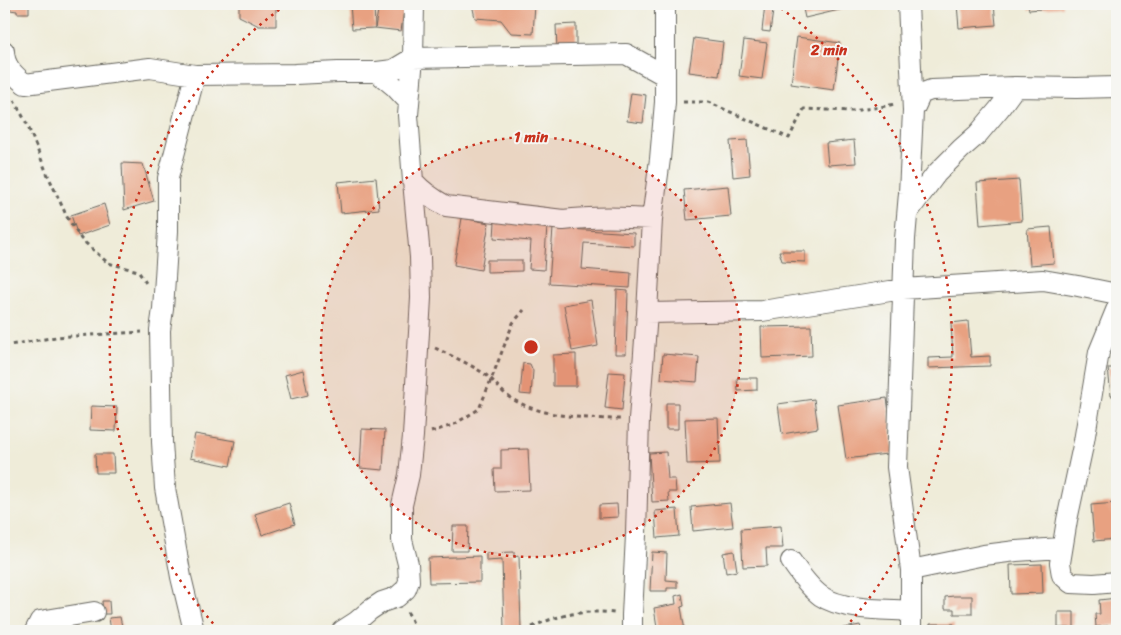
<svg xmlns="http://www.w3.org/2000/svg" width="1121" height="635" font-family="Sriracha,sans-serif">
	<rect width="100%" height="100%" fill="#f6f6f2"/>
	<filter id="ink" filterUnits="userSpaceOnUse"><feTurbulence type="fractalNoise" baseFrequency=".02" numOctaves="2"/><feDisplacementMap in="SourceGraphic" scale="10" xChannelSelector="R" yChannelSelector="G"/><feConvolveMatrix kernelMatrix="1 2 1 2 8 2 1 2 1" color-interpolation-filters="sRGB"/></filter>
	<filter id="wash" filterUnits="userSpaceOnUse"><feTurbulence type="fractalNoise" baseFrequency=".0096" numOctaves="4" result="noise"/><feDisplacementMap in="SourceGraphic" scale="20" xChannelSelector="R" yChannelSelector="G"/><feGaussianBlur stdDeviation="1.12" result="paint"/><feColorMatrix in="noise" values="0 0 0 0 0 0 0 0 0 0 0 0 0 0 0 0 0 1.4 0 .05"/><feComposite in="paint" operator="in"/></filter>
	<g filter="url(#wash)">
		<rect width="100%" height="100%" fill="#efecd9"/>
		<g id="blocks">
			<path fill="#e8a181" d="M10 4H29V13H17V11L10 10Z
				M239 4H276V26H259L239 16Z
				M350 4H374L375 28 352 29Z
				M379 4H405L401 31 375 28Z
				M472 4H535L533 34 511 33 501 20 475 18Z
				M765 4H774L770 32 762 31Z
				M802 4H851L852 7 805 18Z
				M957 4H994L996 25 959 28Z
				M1028 4H1063V7L1029 10Z
				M576 24V51H557L556 25Z
				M797 37 840 43 834 90 791 84Z
				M694 38 723 42 719 76 689 72Z
				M744 40 767 43 762 79 739 76Z
				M631 93 646 95 643 123 627 121Z
				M747 140 750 175 733 177 730 141Z
				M854 140 856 163 828 165 826 143Z
				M4 145H6L8 181 4 182Z
				M122 163 143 164 154 201 124 210Z
				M376 178 379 209 341 213 338 182Z
				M1019 180 1022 221 980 225 977 183Z
				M728 186 731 216 687 220 684 190Z
				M104 204 110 225 78 236 71 215Z
				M462 218 489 223 481 270 454 265Z
				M495 222 547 226 544 270 529 269 531 241 494 238Z
				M1051 227 1054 263 1030 265 1027 229Z
				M553 228 634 233V246L584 243 582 269 631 273 630 288 549 283Z
				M779 251H805V262L782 261Z
				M487 260H522V271L487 272Z
				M617 290 628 291 626 354H615Z
				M591 300 598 346 572 351 564 305Z
				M968 321 971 357 990 356V366L928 368V358L953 357 951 323Z
				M811 326 812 356 762 358 761 327Z
				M576 354V386H553V355Z
				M663 354 699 357 697 382 661 379Z
				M523 363 530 364 533 371 531 395 520 394Z
				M1108 368H1117V395L1111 396Z
				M303 370 308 395 291 399 285 375Z
				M609 372 625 373 622 410 605 408Z
				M737 378H757V390L738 391Z
				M887 398 895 453 846 459 838 405Z
				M814 399 818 428 782 434 778 404Z
				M666 403H678V429H666Z
				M91 406 117 407 116 431 90 430Z
				M718 418 720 463 687 464 685 419Z
				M362 429 385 430 383 470 360 468Z
				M195 434 235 441 230 466 190 458Z
				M528 449 530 490 495 491 494 469H501V450Z
				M666 452 668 479H675L676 492H668L669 501 652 502 649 453Z
				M95 454H113L114 473H96Z
				M289 503 295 524 262 535 255 514Z
				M730 503 733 527 693 531 691 507Z
				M1117 503V539L1094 541 1091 505Z
				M617 504 618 517 599 518V505Z
				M677 509 679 536 657 538 655 511Z
				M453 526H468L467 551H452Z
				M781 526 783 548H766L767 566 743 567 741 529Z
				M734 551 737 571 726 573 723 553Z
				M514 552V557L519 556 521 629 504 630 502 560 486 561V553Z
				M652 552 667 553 666 580 677 581V588H667V591H650Z
				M480 556V582L429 583 428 558Z
				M1042 564 1043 593 1011 594 1010 565Z
				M682 594 684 606 681 607 685 631H650V629L657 627 654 608 676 604 675 596Z
				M954 596H972V614H954V609H945V597Z
				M1117 598V625L1096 627 1095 614H1100L1099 600Z
				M102 601H109L110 614H103Z
				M1058 612H1074V628H1058Z
				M120 617 123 631H111L109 618Z
				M930 624H954V631H930Z
				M860 625 862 631H834V630Z
				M1035 628H1045V631H1035Z"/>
		</g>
	</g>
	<g filter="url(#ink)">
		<use href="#blocks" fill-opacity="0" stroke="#66655e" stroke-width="1"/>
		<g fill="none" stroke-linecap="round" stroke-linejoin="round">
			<g stroke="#66655e" stroke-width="22">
				<path id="minor" d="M908 4 913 111
					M4 51C4 66 14 75 25 84L150 68 195 75 295 74 338 72H377L394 86 409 102
					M377 72 393 70 413 58 626 54 664 75
					M413 181C423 192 433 199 446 206L563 220C593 216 622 217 652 219
					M908 212 936 174 961 149 978 134 999 109 1015 87
					M1117 308 1099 352 1084 441 1067 520 1060 563 1062 575 1071 583 1094 584 1117 582
					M647 313 762 311 903 289 1043 280 1078 286 1117 294
					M791 561C799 573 809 587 821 596 843 611 886 609 911 611
					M911 570 984 555 1016 551 1061 548
					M35 631 40 621 94 612
					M194 631 181 577 165 488 162 442 160 330 163 309 168 231V178L195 75
					M342 631 356 622 370 610 382 602 397 597 406 589 409 581 408 564 402 540V505L409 475 413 436 421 298 420 257 413 181 408 115 413 58 414 4
					M632 631V615L636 535 639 419 647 313 652 219 660 159 665 102V4
					M911 631V570L897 467 905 239 909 193 913 111 920 96 923 93 931 90 1015 87 1076 88 1117 87"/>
			</g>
			<path stroke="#66655e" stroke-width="3" stroke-dasharray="4 4" stroke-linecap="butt" d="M14 100 27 124 46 171 67 217 81 239 108 263 138 271 146 283
				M683 102H708L789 138 804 109 852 111 880 107 895 104
				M4 346 56 337 142 332
				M435 348C452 356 470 364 486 375 496 382 502 394 514 400 542 417 590 419 622 419
				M431 432 453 425 479 409 491 380 513 323 524 310
				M407 612 410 616 416 631
				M525 631C550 616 585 609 614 613"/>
			<use href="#minor" stroke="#fff" stroke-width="20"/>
		</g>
	</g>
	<circle cx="531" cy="347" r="210" fill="#c8321e" fill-opacity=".12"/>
	<g fill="none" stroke="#c8321e" stroke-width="2.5" stroke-dasharray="2.5 5">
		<circle cx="531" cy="347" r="210"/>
		<path d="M218 629A421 421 0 0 1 287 4M775 4A421 421 0 0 1 844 629"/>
	</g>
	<circle cx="531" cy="347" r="8" fill="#c8321e" stroke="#f6f6f2" stroke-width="2.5"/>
	<g font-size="15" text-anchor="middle" font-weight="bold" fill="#c8321e" stroke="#f6f6f2" stroke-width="4" stroke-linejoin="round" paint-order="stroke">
		<text x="829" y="55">2 min</text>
		<text x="531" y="142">1 min</text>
	</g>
	<rect width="1121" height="635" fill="none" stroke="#f6f6f2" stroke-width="20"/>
</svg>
